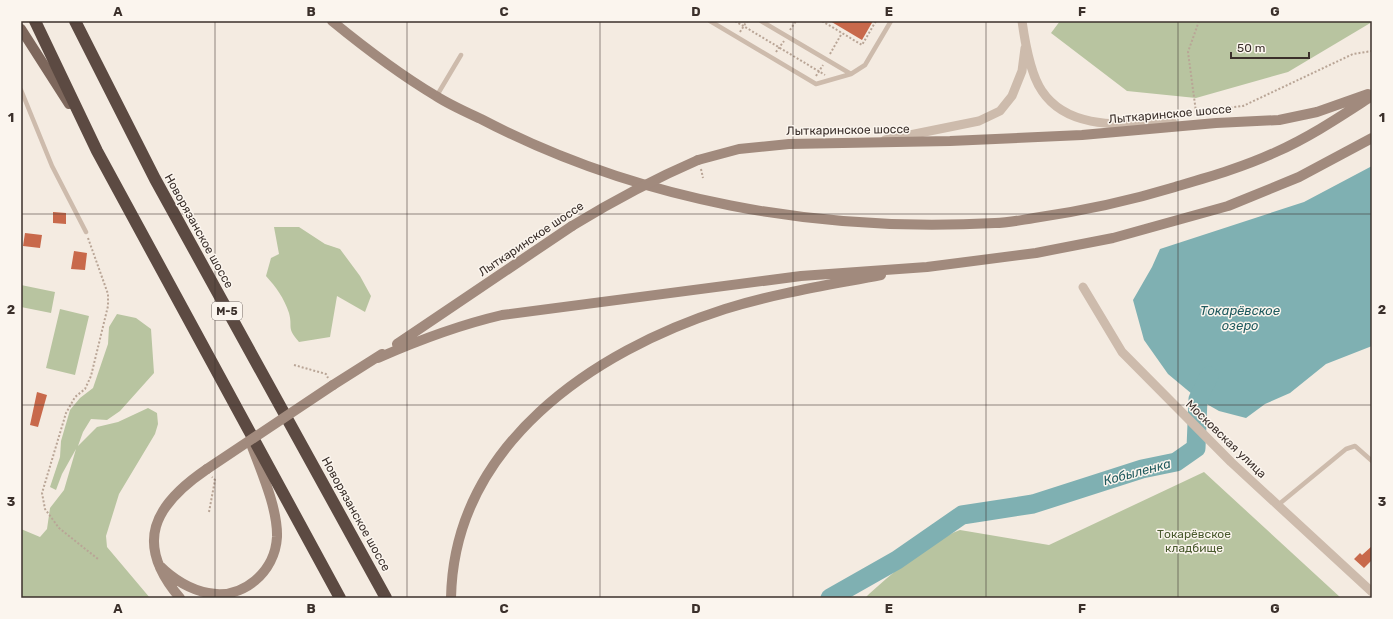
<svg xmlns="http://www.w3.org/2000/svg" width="1393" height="619" font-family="Rubik,sans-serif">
	<rect width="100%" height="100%" fill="#f4ebe1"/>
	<path fill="#b8c4a0" d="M1060 21H1372V22L1288 72 1196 98 1127 91 1051 33Z
		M274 227H299L325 244 340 249 360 276 371 296 365 312 337 296 330 337 299 342C286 327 293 328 289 313 284 298 276 287 266 276L271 258 279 254Z
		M21 285 55 292 51 313 21 307Z
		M60 309 89 316 75 375 46 368Z
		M117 314 136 318 151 329 154 373 120 411 107 420 91 419 83 432 78 446 97 427 118 422 148 408 157 413 158 424 155 434 119 494 106 536 107 547 150 598H21V529L40 537 47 529 50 508 64 490 76 449 62 474 56 490 50 487 60 457 61 441 70 410 80 398 93 388 108 344 109 327Z
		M1204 472 1341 598H865C889 575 930 541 960 530L1049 545Z"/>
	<path fill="#7fb0b2" d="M1372 166V346L1326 364 1290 393 1265 404 1246 418 1219 411 1198 399 1168 374 1144 340 1133 300 1152 267 1160 249 1304 202Z"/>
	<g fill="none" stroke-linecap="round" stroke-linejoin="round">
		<path stroke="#7fb0b2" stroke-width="19" d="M830 598 897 560 962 515 1033 504 1142 469 1176 462 1196 448 1198 399 1209 376"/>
	</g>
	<path fill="#c8694b" d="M830 21H873L862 40Z
		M53 212 66 213V224L53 223Z
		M25 233 42 235 40 248 23 246Z
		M74 251 87 253 85 270 71 269Z
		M37 392 47 395 38 427 30 425Z
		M1372 546V560L1364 568 1354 559 1360 553 1362 555Z"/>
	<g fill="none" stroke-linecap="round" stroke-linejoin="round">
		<path stroke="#b9a596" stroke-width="2" stroke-dasharray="2 2" stroke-linecap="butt" d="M735 21 825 75
			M822 21 862 45 876 21
			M1199 21 1188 52 1196 112 1243 106 1353 54 1372 51
			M790 30 796 21
			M740 32 747 21
			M776 52 784 41
			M830 54 842 33
			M816 76 823 65
			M701 169 703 178
			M88 238 108 294V306L91 376 85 389 75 397 66 413 42 493 45 509 59 528 98 559
			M294 365 326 374 328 378
			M209 512 215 480 212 477"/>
		<path stroke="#cdbbac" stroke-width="4.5" d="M710 21 816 84 851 74
			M761 21 851 74 865 65 891 21
			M21 90 52 166 86 232
			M436 97 461 55
			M1278 505 1346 449 1355 446 1372 461"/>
		<path stroke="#cdbbac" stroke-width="9" d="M1022 21C1025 42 1030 74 1042 91 1070 133 1130 123 1173 123
			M885 140 979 121 1000 111 1012 96 1022 71 1025 48
			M1083 287 1122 352 1231 462 1372 592"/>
		<path stroke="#a18a7d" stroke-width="10" d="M332 21C365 48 399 74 436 96 450 105 466 112 481 119 638 201 818 233 995 223 1008 223 1021 220 1034 218 1082 211 1129 201 1175 187 1209 177 1244 167 1276 152 1310 137 1341 116 1372 96
			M698 160 739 149 789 144 950 141 1082 135 1216 123 1279 120 1317 112 1368 94
			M397 344 572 226
			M378 358C419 340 459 325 502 315L801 276 927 267 1036 253 1113 238 1228 206 1299 177 1372 138
			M333 385 382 354
			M159 565C173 579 188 589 208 593 243 600 275 572 277 537 278 508 260 469 250 441
			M180 598C133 543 154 505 207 469
			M451 598C454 445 593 351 725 309 776 293 829 285 881 275"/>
		<path stroke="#7d675c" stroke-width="10" d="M21 29 69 104"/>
		<path stroke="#5c4a42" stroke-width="12" d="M35 21 97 151 340 598
			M75 21 155 179 386 598"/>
		<path stroke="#a18a7d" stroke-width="10" d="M572 226C613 201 654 179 698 160
			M207 469 333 385"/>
	</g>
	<path fill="none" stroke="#3b302b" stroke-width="1" stroke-opacity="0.55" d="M215 21V598M407 21V598M600 21V598M793 21V598M986 21V598M1178 21V598M21 214H1372M21 405H1372"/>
	<g text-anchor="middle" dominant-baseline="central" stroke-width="3" stroke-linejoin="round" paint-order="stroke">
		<rect fill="#fbf5ee" stroke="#756b66" stroke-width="1" x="212" y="302" width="30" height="18" rx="3"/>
		<g font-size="11" font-weight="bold" fill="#3b302b">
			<text x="227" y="311">М-5</text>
		</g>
		<g font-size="12" fill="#3b302b" stroke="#fbf5ee">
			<text transform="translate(1170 114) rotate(-5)">Лыткаринское шоссе</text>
			<text transform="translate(848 130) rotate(-1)">Лыткаринское шоссе</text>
			<text transform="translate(199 231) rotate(61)">Новорязанское шоссе</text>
			<text transform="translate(531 239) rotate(-34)">Лыткаринское шоссе</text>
			<text transform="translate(1226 439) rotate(44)">Московская улица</text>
			<text transform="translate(356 514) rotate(61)">Новорязанское шоссе</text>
		</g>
		<g font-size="12" fill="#4a5a2e" stroke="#fbf5ee">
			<text x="1194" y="534">Токарёвское<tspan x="1194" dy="14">кладбище</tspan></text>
		</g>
		<g font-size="13" font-style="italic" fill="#1f5a5e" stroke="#fbf5ee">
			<text x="1240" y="310">Токарёвское<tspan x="1240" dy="15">озеро</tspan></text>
			<text transform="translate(1137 472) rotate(-15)">Кобыленка</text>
		</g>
	</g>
	<rect width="1393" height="619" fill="none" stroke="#fbf5ee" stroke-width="44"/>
	<path d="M1231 52v6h78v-6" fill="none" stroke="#3b302b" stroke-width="2"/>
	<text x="1237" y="52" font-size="12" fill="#3b302b" stroke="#fbf5ee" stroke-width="3" paint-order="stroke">50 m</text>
	<rect x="22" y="22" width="1349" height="575" fill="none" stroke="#3b302b" stroke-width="1.5"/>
	<g font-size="13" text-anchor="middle" font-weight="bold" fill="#3b302b">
		<text x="118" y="16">A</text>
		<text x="311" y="16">B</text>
		<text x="504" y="16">C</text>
		<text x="696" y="16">D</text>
		<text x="889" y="16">E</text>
		<text x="1082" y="16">F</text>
		<text x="1275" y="16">G</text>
		<text x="11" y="122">1</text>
		<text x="1382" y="122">1</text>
		<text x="11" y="314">2</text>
		<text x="1382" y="314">2</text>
		<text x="11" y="506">3</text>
		<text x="1382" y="506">3</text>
		<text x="118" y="613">A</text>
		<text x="311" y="613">B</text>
		<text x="504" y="613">C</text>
		<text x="696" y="613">D</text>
		<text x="889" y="613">E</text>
		<text x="1082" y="613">F</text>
		<text x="1275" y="613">G</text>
	</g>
</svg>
